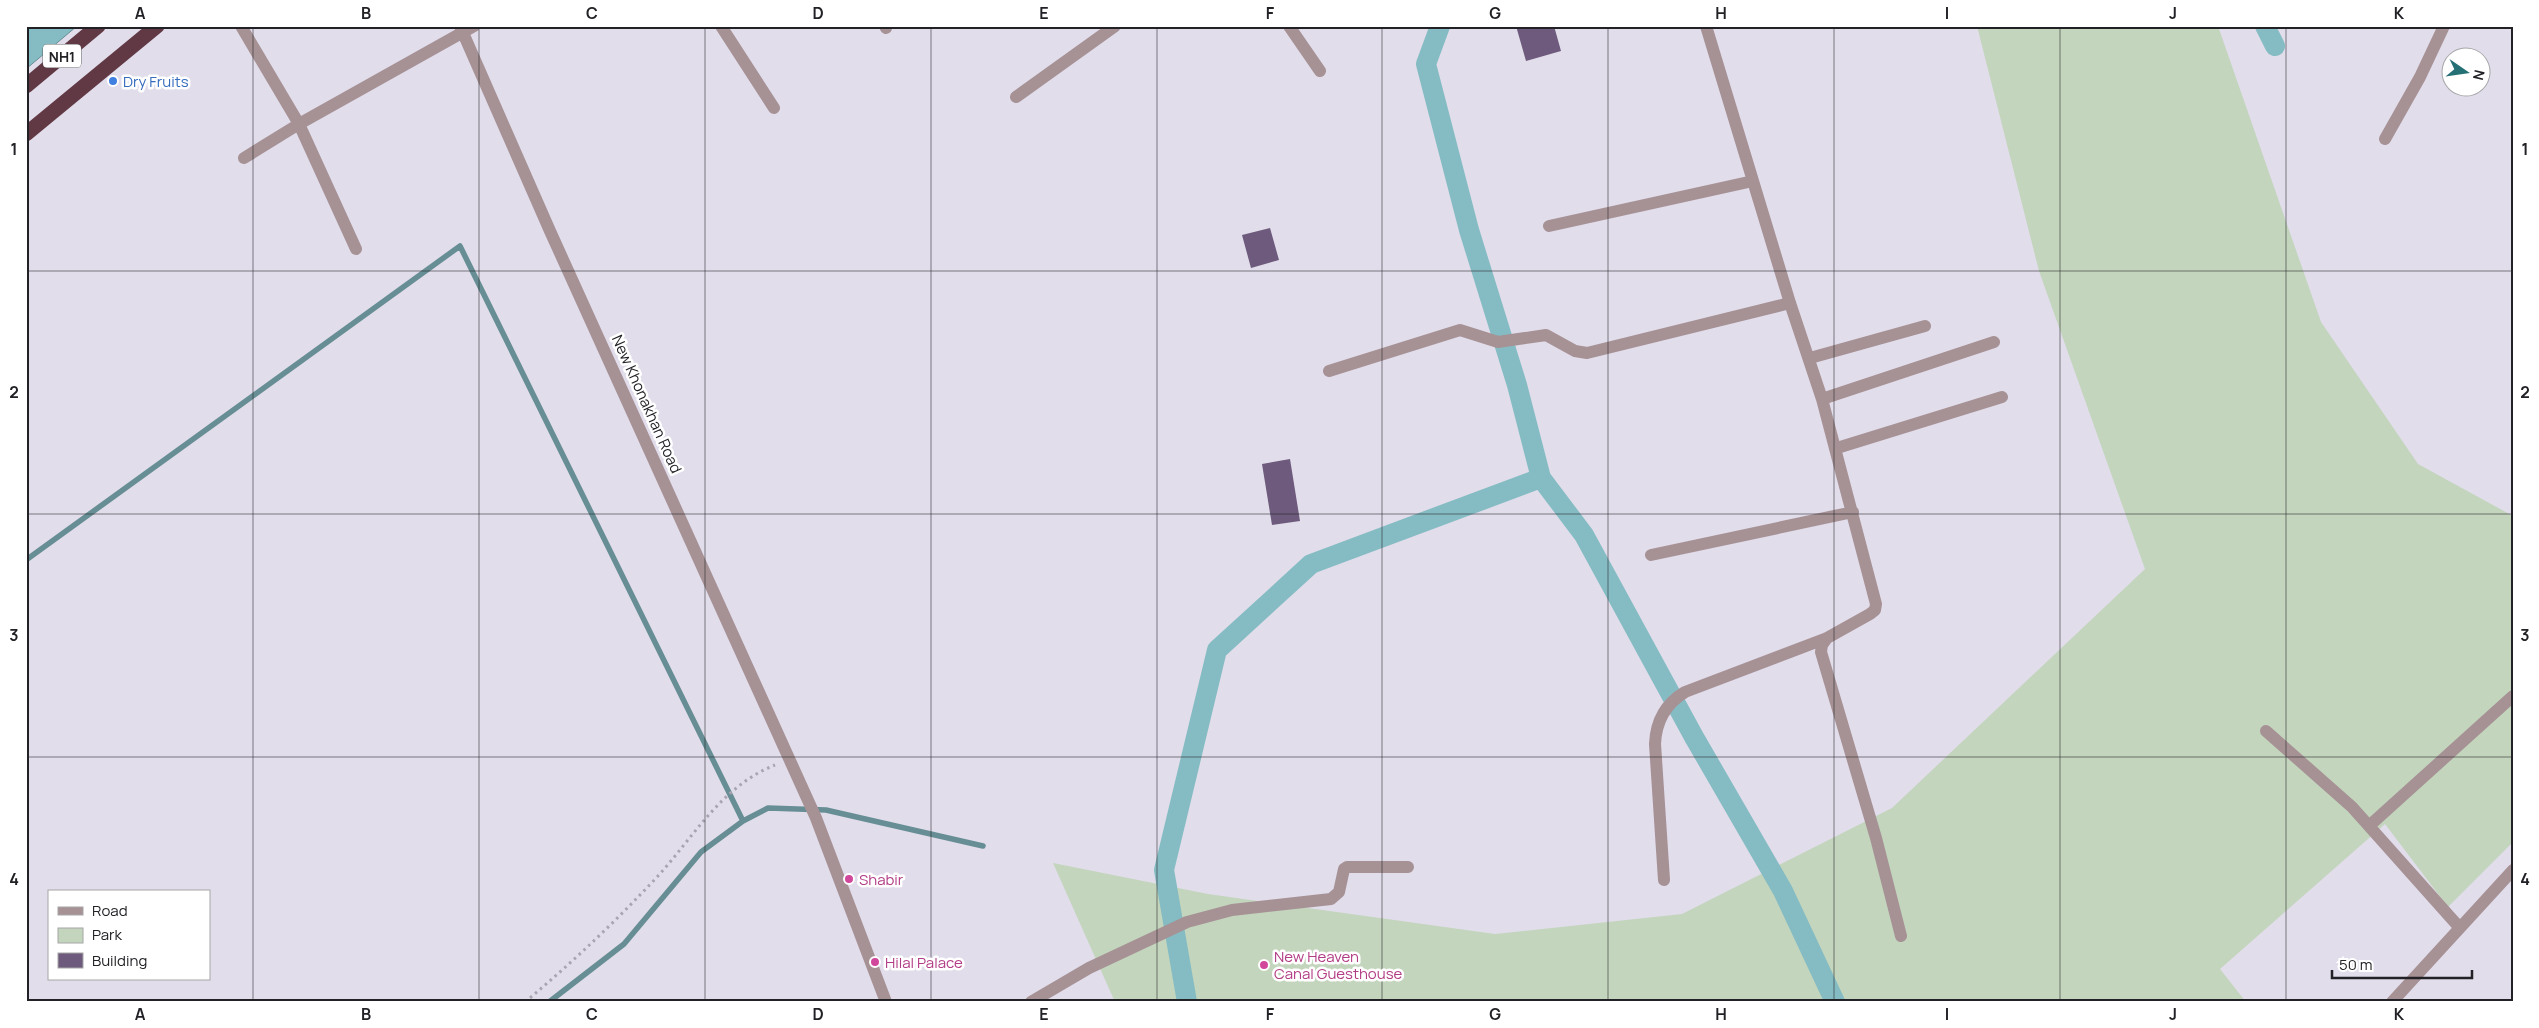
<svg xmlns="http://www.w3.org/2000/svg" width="2539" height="1028" font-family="Manrope,sans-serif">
	<rect width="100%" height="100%" fill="#e1ddeb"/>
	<path fill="#c3d5bd" d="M1977 26H2218L2321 322 2418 464 2513 516V842L2448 907 2385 824 2220 969 2246 1002H1115L1053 863 1208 894 1495 934 1682 914 1892 808 2145 569 2039 271Z"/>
	<path fill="#85bcc3" stroke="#678e94" d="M26 26H77L26 69Z"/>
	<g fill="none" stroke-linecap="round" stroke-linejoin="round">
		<path stroke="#678e94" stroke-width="5.5" d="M26 560 460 246 743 821
			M549 1002 624 944 701 852 743 821 768 808 826 810 983 846"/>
		<path stroke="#85bcc3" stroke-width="20" d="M1440 26 1426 64 1469 230 1517 385 1541 478 1584 535 1694 737 1783 891 1835 1002
			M2265 26 2275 46
			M1187 1002 1164 870 1217 650 1311 564 1541 478"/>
	</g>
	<path fill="#6d5a7c" d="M1516 26H1554L1561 51 1526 61Z
		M1270 228 1279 260 1251 268 1242 235Z
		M1290 459 1300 521 1272 525 1262 464Z"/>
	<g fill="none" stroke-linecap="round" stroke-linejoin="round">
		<path stroke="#a8a4b0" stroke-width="3" stroke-dasharray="2.5 4" stroke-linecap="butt" d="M525 1002C573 962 615 922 658 876 695 835 722 786 775 765"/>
		<path stroke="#a69195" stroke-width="12" d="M241 26 299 124 356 249
			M460 26 550 231 816 818 886 1002
			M721 26 774 108
			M885 26 886 28
			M1289 26 1320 71
			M1016 97 1115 26
			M2385 139 2420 77 2444 26
			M244 158 299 124 474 26
			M1549 226 1753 181
			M1810 358 1925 326
			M1329 371 1460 330 1498 342 1546 335 1575 351 1587 353 1790 303
			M1822 399 1994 342
			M1837 448 2002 397
			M1651 555 1853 512
			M1827 638 1822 645 1821 652 1876 838 1901 936
			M2266 731 2352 807 2459 927
			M2369 826 2513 696
			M1664 880 1655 744C1656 721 1665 704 1685 692L1827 638 1870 614 1875 610 1876 604 1822 399 1790 303 1706 26
			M1031 1002 1089 968 1187 922 1232 910 1331 899 1339 892 1344 869 1347 867H1408
			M2392 1002 2513 870"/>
		<path stroke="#613944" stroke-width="15" d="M26 86 98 26
			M26 134 157 26"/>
	</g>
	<path fill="none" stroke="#222126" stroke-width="1" stroke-opacity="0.55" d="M253 26V1002M479 26V1002M705 26V1002M931 26V1002M1157 26V1002M1382 26V1002M1608 26V1002M1834 26V1002M2060 26V1002M2286 26V1002M26 271H2513M26 514H2513M26 757H2513"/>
	<circle fill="#3f7fe0" stroke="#fff" stroke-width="2" cx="113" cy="81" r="5"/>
	<g fill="#d1479c" stroke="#fff" stroke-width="2">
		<circle cx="849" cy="879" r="5"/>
		<circle cx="875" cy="962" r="5"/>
		<circle cx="1264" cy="965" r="5"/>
	</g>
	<g text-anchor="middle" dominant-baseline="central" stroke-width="5" stroke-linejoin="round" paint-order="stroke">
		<rect fill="#fff" stroke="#646467" stroke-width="1" x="43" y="44.5" width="38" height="23" rx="4"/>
		<g font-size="14" font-weight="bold" fill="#222126">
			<text x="62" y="56">NH1</text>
		</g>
		<g font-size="15" fill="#366cbe" stroke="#fff" text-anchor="start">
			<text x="123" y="81">Dry Fruits</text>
		</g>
		<g font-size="15" fill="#222126" stroke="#fff">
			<text transform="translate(647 404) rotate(66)">New Khonakhan Road</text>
		</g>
		<g font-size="15" fill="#b23c85" stroke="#fff" text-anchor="start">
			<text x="859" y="879">Shabir</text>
			<text x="1274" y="956">New Heaven<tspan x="1274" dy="17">Canal Guesthouse</tspan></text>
			<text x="885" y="962">Hilal Palace</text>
		</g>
	</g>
	<rect width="2539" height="1028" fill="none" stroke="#ffffff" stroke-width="55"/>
	<rect x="48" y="890" width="162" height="90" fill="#ffffff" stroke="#a7a6a8"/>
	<rect x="58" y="907" width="25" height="8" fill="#a69195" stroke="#a7a6a8"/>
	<text x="92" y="916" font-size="15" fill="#222126">Road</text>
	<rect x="58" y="928" width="25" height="15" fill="#c3d5bd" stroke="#a7a6a8"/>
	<text x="92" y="940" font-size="15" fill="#222126">Park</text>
	<rect x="58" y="953" width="25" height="15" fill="#6d5a7c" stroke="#a7a6a8"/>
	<text x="92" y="966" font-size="15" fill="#222126">Building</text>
	<g transform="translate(2466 72) rotate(103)"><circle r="24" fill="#ffffff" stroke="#a7a6a8"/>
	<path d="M0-4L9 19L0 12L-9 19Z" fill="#257075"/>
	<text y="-8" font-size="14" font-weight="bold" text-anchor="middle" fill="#222126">N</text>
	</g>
	<path d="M2332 970v8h140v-8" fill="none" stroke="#222126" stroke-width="2.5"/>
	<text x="2339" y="970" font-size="15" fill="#222126" stroke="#ffffff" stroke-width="4" paint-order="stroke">50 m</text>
	<rect x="28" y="28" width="2484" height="972" fill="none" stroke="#222126" stroke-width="2"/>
	<g font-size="16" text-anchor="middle" font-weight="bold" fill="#222126">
		<text x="140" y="19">A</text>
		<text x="366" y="19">B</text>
		<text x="592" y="19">C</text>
		<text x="818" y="19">D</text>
		<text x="1044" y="19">E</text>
		<text x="1270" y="19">F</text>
		<text x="1495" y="19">G</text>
		<text x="1721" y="19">H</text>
		<text x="1947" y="19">I</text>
		<text x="2173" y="19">J</text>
		<text x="2399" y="19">K</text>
		<text x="14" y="155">1</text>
		<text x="2525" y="155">1</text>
		<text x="14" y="398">2</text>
		<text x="2525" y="398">2</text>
		<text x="14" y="641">3</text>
		<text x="2525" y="641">3</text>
		<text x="14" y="885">4</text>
		<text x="2525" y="885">4</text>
		<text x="140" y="1020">A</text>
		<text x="366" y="1020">B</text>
		<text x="592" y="1020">C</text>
		<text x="818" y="1020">D</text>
		<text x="1044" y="1020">E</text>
		<text x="1270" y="1020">F</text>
		<text x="1495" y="1020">G</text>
		<text x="1721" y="1020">H</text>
		<text x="1947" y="1020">I</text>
		<text x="2173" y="1020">J</text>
		<text x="2399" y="1020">K</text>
	</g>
</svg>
